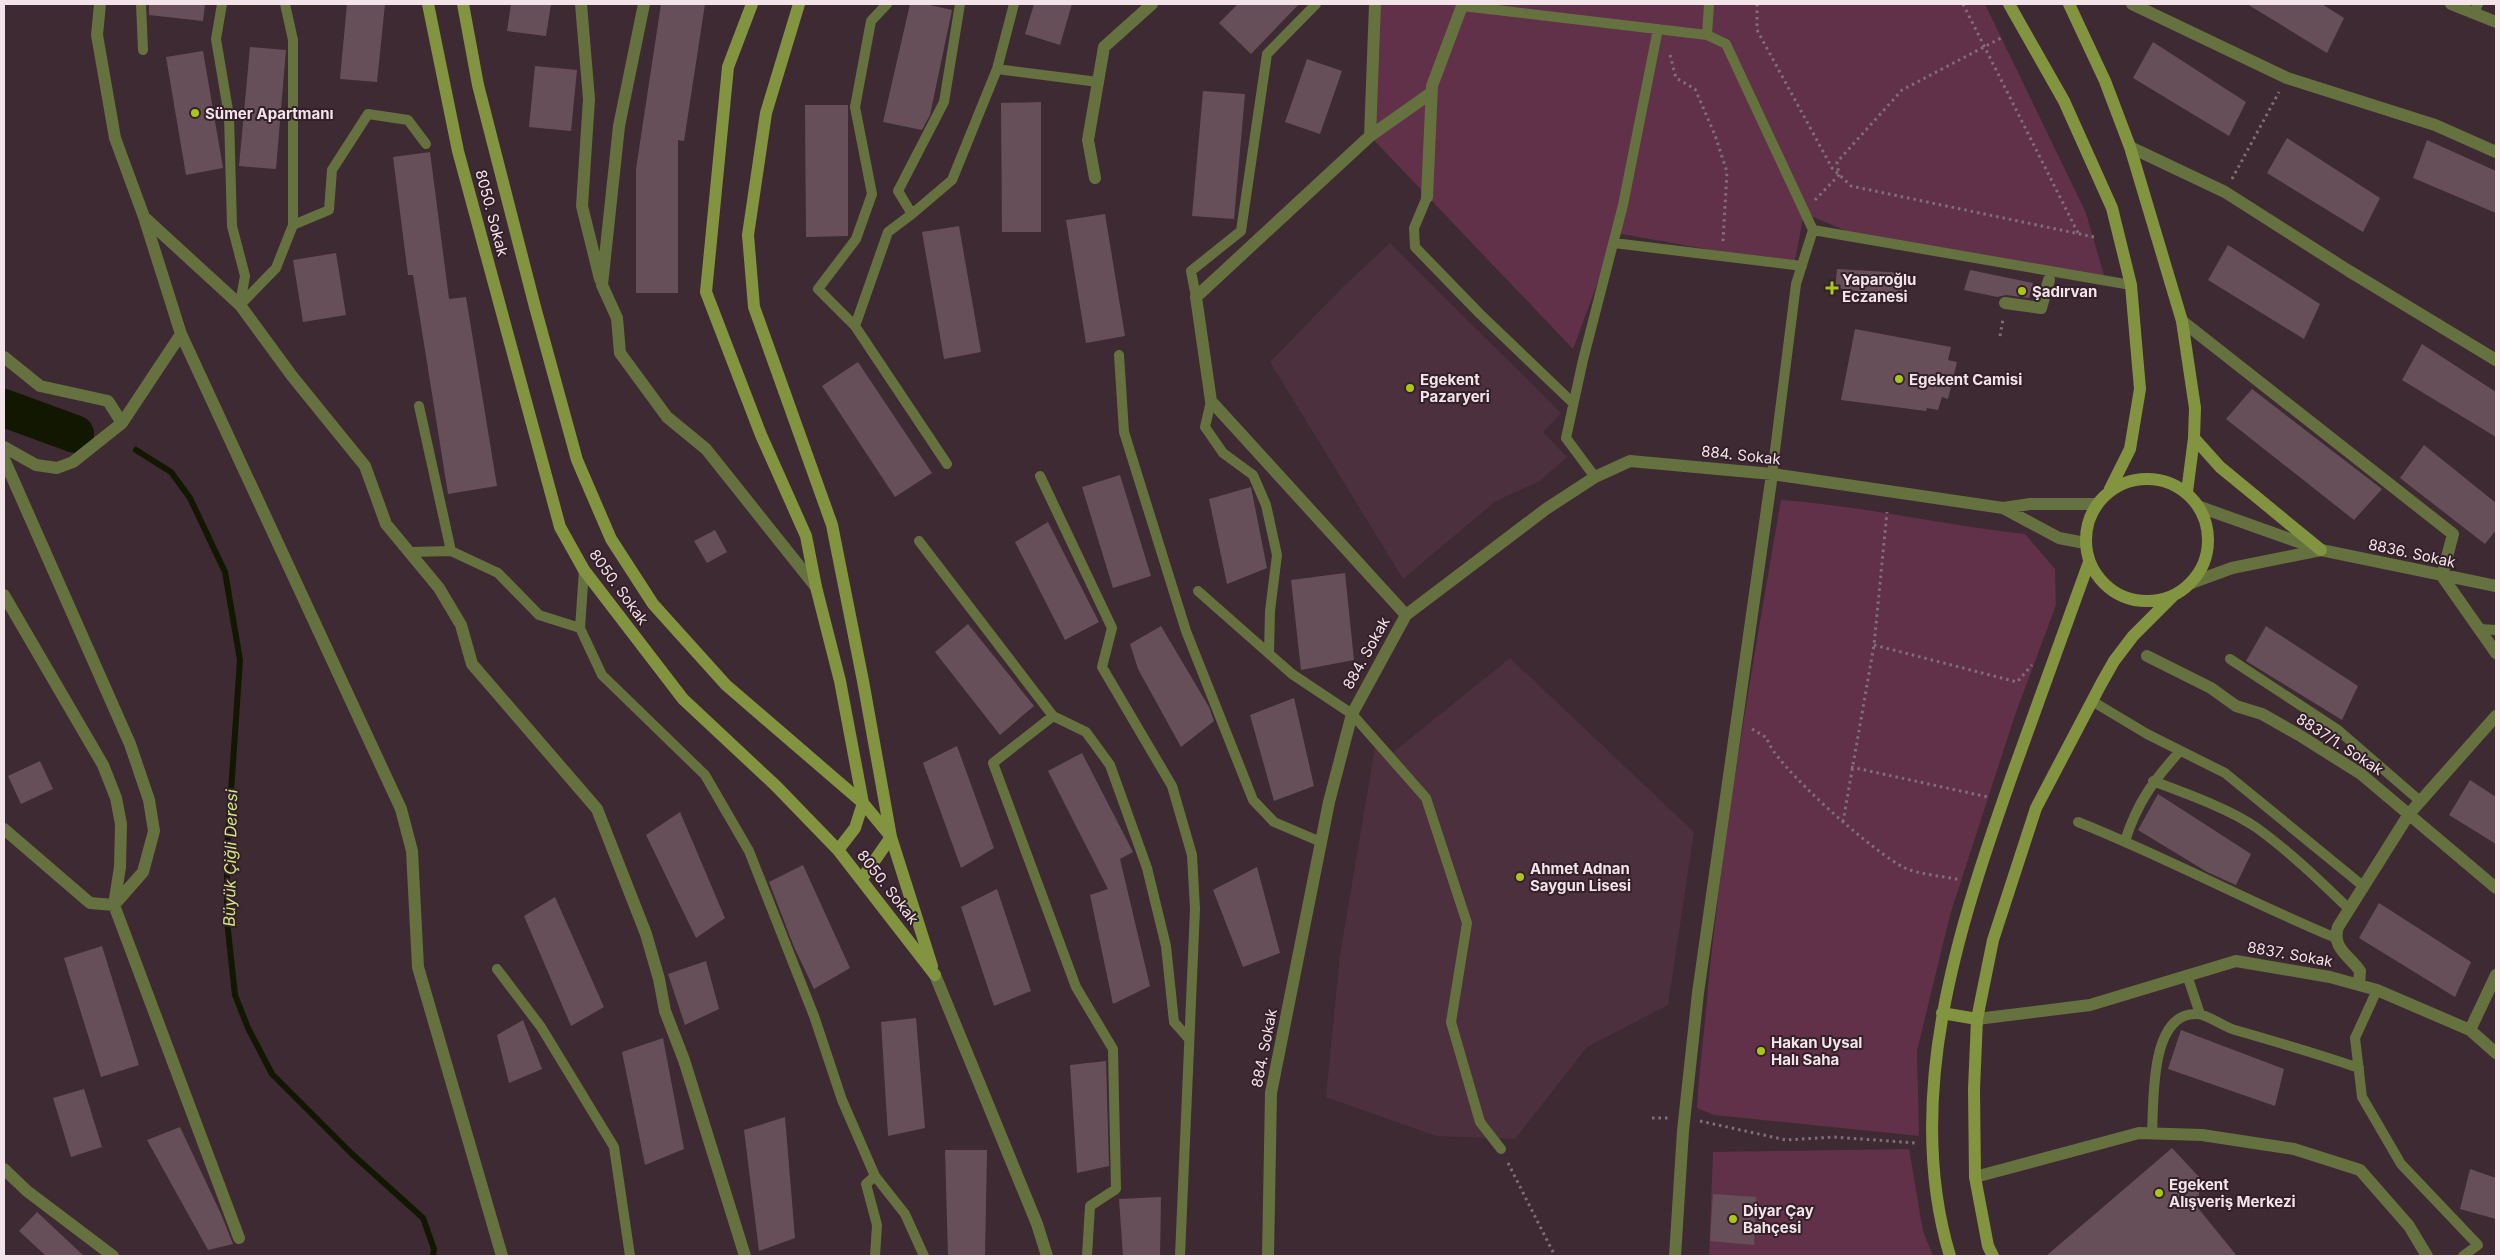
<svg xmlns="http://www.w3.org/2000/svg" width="2500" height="1260" font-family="Inter,sans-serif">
	<rect width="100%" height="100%" fill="#3e2a33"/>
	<path fill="#4c303d" d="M1390 243 1561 413 1543 432 1567 457 1540 481 1496 501 1403 579 1270 362 1343 287Z
		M1510 658 1694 832 1668 1005 1587 1047 1515 1139 1436 1136 1326 1097 1340 955 1375 747 1386 758Z"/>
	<path fill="#603148" d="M1378 4H1985L2086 213 2106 282 1867 240 1804 213 1794 265 1616 233 1573 349 1370 136Z
		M1781 500C1863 506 1944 525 2025 534L2055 569 2056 605 2015 715 1950 915 1917 1051 1919 1136 1714 1115 1697 1108C1699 1068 1705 1028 1708 988 1724 824 1753 662 1781 500Z
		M1909 1149 1923 1231 1933 1256H1709L1713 1152Z"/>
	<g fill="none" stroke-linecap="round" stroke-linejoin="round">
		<path stroke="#121701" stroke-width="6" d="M136 450 171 472 190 498 225 572 240 660 227 850V921L235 995 248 1028 272 1074 352 1154 423 1218 434 1249 433 1256"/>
		<path stroke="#121701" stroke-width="38" d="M4 408 75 434"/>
	</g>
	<path fill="#664f59" d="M149 4H205L203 21 149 15Z
		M347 4H385L377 82 340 79Z
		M511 4H551L546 36 507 31Z
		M661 4H705L684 141 678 140V293H636V169Z
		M910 4H925L952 10 930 115 922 130 883 122Z
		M1034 4H1072L1060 45 1025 34Z
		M1238 4H1299L1251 54 1219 23Z
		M2247 4H2322L2344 18 2327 53Z
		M2153 42 2246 102 2229 136 2133 78Z
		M250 47 286 50 276 169 239 166Z
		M203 51 223 168 186 175 166 57Z
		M1307 59 1342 71 1320 134 1285 122Z
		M535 66 577 70 571 131 529 127Z
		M1203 91 1245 94 1234 219 1192 216Z
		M1041 102V232H1002L1001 103Z
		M805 105H848V236L806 237Z
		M2287 138 2380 198 2363 232 2267 173Z
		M2427 140 2496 171V213L2413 178Z
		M430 152 449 299 466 297 497 486 448 494 413 275H408L393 157Z
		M1105 214 1125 336 1086 343 1066 220Z
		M959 226 981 352 944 359 922 232Z
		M2228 245 2320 304 2304 339 2208 280Z
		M336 253 346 315 303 322 293 260Z
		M1837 269 1905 273 1901 297 1835 288Z
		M1970 270 2033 283 2029 298 2006 295 1997 297 1964 290Z
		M1855 329 1951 347 1948 360 1957 362 1948 399 1942 397 1938 410 1927 408 1926 411 1841 400Z
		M2422 344 2496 392V437L2402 380Z
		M858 362 932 473 895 497 822 386Z
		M2252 389 2382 489 2354 520 2226 419Z
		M2424 445 2496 503V530L2485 544 2400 478Z
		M1120 475 1151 576 1113 588 1082 487Z
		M1251 487 1267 568 1227 584 1209 499Z
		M1048 522 1099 622 1065 640 1015 542Z
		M715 530 727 552 707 563 694 541Z
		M1345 573 1354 660 1301 670 1291 580Z
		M968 624 1034 706 1000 735 935 652Z
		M1161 626 1209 707 1214 721 1181 747 1138 669 1130 644Z
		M2266 626 2358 686 2342 720 2246 661Z
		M1294 698 1314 786 1274 801 1250 715Z
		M957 746 994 848 961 868 923 763Z
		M1082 753 1133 852 1120 859 1150 986 1113 1004 1090 895 1108 889 1048 771Z
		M40 761 53 789 21 804 8 776Z
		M2470 780 2496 797V844L2449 815Z
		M2158 794 2251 854 2236 885 2207 872 2138 830Z
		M680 812 725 918 696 938 646 835Z
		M803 865 850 968 814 989 794 947 769 882Z
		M1257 867 1280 953 1243 967 1213 890Z
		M997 889 1031 991 994 1006 961 907Z
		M555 897 604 1007 571 1026 524 916Z
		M2379 903 2471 962 2455 997 2359 938Z
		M102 946 139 1065 101 1077 64 958Z
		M706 961 719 1009 685 1025 668 974Z
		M916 1018 925 1128 888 1136 881 1022Z
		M523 1020 542 1069 509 1083 497 1035Z
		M2181 1030 2284 1069 2275 1106 2168 1069Z
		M663 1038 684 1149 645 1165 622 1052Z
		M1106 1061 1109 1166 1077 1173 1070 1065Z
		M84 1089 102 1147 71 1157 53 1098Z
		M785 1117 795 1238 759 1251 744 1130Z
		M180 1127 221 1214 233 1244 208 1250 147 1140Z
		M2172 1148 2200 1178 2198 1208 2237 1256H2046Z
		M945 1150H987L985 1256H948Z
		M2470 1169 2496 1178V1219L2460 1209Z
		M1713 1194 1756 1197 1754 1245 1710 1241Z
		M1161 1197 1160 1256H1123L1119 1199Z
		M37 1212 84 1256H46L19 1231Z"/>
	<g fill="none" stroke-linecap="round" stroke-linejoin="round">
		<path stroke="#816f77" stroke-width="3" stroke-dasharray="2.5 4" stroke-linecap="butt" d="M1757 4V30L1832 168 1851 186 2094 237
			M1963 4 2078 233
			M1670 55 1676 78 1695 89 1715 135 1727 172 1723 241
			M2232 179 2279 92
			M1815 200 1839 175 1837 162 1902 90 2003 37
			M2000 336 2003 319
			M1874 645 2017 682 2032 665
			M1752 729 1767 738C1772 764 1878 856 1905 868 1921 875 1943 876 1961 880
			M1851 767 1988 797
			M1843 822 1874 645 1887 512
			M1652 1118H1669
			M1700 1121 1786 1140 1834 1137 1916 1143
			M1508 1163 1555 1256"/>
		<path stroke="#65713e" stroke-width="10" d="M141 4 143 50
			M222 4 216 39 229 116 232 226 245 276 240 304
			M285 4 293 40V225
			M1014 4 997 69 1098 82
			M1462 4V6L1707 35 1726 44 1813 230 2131 285
			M2474 13 2478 4
			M1707 35 1709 4
			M1427 197 1414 228 1415 247 1480 314 1573 403
			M912 214 898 191 944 102 960 4
			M1614 243 1802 266
			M1196 297 1191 271 1241 231 1267 54 1316 4
			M240 305 276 268 293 225 329 210 332 170 368 114 408 120 426 144
			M855 326 818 289 856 239 872 194 855 107 871 21 887 4
			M1119 355 1124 432 1186 631 1253 800 1274 822 1321 842
			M1211 401 1205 427 1223 453 1253 475 1266 505 1277 555 1270 611 1269 653
			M419 406 451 551
			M947 464 855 326 888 232 912 214 952 180 997 69
			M1772 474 1796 284 1813 230
			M1040 476 1112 628 1102 667 1172 786 1192 855 1195 909 1180 1256
			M1595 477 1566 438 1583 360 1623 205 1658 29
			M919 541 1053 716 993 763 1076 987 1113 1049 1116 1189 1090 1206 1087 1256
			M411 552 451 551 498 573 539 615 580 628
			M584 570 580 628 602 675 705 775 749 851 814 1016 842 1100 875 1176 905 1214 924 1256
			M1198 591 1292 674 1352 714 1426 798 1467 923 1451 1022 1480 1122 1501 1149
			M2480 629 2496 630
			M2230 659 2338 730 2420 801
			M2092 701 2147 734 2225 773 2363 886
			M1053 716 1086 732 1110 765 1147 868 1166 946 1174 1022 1189 1039
			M2153 781C2185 793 2230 809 2257 828 2290 852 2320 881 2349 909
			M2078 822C2166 857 2249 902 2336 938
			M2125 841C2137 803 2153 781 2180 751
			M497 969 541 1027 614 1147 630 1256
			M2187 975 2200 1014
			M2377 990 2355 1038 2362 1097 2401 1164 2478 1245 2463 1256
			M2152 1133C2154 1103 2149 1012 2197 1014 2207 1014 2224 1027 2235 1030 2277 1042 2318 1054 2359 1068
			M875 1176 866 1184 877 1225 875 1256"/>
		<path stroke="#65713e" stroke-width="12" d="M100 4 97 35 115 138 144 217 181 334 401 809 412 851 418 967 502 1256
			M581 4 589 99 582 206 600 279
			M644 4 619 126 602 285 617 318 620 353 667 417 706 449 816 587
			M1375 4 1370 136 1196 297 1211 401 1406 615
			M2132 4 2287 78 2435 125 2496 152
			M2451 4 2496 22
			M1370 136 1431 93
			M2130 147 2225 192 2349 271 2496 360
			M1095 178 1088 140 1104 47 1152 4
			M1427 197 1432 86 1462 6
			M144 217 240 305 292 376 365 466 386 524 439 588 461 625 472 664 597 809 646 934 659 979 665 1011 684 1060 745 1256
			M2005 303 2041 308 2049 280
			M2182 321 2453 534 2442 576 2496 653
			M4 357 40 386 108 401 122 423
			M4 447 36 465 57 468 73 462 122 423 181 334
			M4 459 130 744 149 800 154 831 143 872 114 905 90 903 4 829
			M2003 508 2030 504H2096
			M2321 550 2496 586
			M2191 583 2232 568 2321 550 2200 507
			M4 595 103 765 116 798 121 824 120 867 114 905 239 1238
			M2147 656 2211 688 2236 706 2262 714 2299 735 2361 774 2496 888
			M935 975 1037 1224 1047 1256
			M2359 985 2360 971C2350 956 2331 948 2338 927L2409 814 2496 716
			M1977 1019 2090 1005 2236 961 2330 977 2377 990 2470 1030 2496 1053
			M2470 1030 2496 975
			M4 1169 27 1191 113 1256
			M1975 1177 2139 1133 2202 1135 2294 1149 2360 1170 2409 1226 2427 1256
			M1268 1256 1271 1093 1329 802 1352 714 1406 615 1546 509 1595 477 1630 461 1772 474 2003 508 2059 538 2085 543
			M1675 1256 1683 1131 1698 993 1772 474"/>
		<path stroke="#829440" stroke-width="12" d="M428 4 458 151 560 527 584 570 683 699 776 786 838 850 935 975
			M463 4 478 85 535 307 577 460 611 539 653 604 726 685 863 803 891 837 861 880
			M752 4 728 67 706 292 761 435 806 536 816 587 840 681 863 803 855 828 838 850
			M799 4 766 113 748 235 754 307 832 525 863 681 891 837 932 966
			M2009 4 2064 101 2112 208 2131 285 2140 389 2130 449 2110 489
			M2069 4 2105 81 2130 147 2182 321 2195 408 2194 438 2187 492
			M2194 438 2220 467 2321 550
			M2086 540a61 61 0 1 1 122 0a61 61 0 1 1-122 0Z
			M1942 1013 1977 1019
			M1950 1256C1902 1097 1959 926 2012 775 2037 704 2063 633 2089 562
			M1993 1256 1988 1246 1975 1177 1974 1089 1977 1019 1993 940 2036 808 2101 684 2114 661 2133 636 2174 595"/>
	</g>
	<g fill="#aac718" stroke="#342029" stroke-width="2">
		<circle cx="195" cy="113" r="5"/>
		<path d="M1829.5 280.5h5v5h5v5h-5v5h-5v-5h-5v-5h5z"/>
		<circle cx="2022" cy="291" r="5"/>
		<circle cx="1899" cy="379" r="5"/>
		<circle cx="1410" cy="388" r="5"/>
		<circle cx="1520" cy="877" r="5"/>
		<circle cx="1761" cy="1051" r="5"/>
		<circle cx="2159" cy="1193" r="5"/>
		<circle cx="1733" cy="1219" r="5"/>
	</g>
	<g text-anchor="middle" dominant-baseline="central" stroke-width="4" stroke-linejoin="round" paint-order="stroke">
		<g font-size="15" font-weight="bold" fill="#f2e4e9" stroke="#342029" text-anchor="start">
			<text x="205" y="113">Sümer Apartmanı</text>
			<text x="1842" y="279">Yaparoğlu<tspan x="1842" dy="17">Eczanesi</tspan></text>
			<text x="2032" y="291">Şadırvan</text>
			<text x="1420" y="379">Egekent<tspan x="1420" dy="17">Pazaryeri</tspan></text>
			<text x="1909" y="379">Egekent Camisi</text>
			<text x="1530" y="868">Ahmet Adnan<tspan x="1530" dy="17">Saygun Lisesi</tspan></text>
			<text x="1771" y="1042">Hakan Uysal<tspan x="1771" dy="17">Halı Saha</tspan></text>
			<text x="2169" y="1184">Egekent<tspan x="2169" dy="17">Alışveriş Merkezi</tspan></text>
			<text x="1743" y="1210">Diyar Çay<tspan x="1743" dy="17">Bahçesi</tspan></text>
		</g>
		<g font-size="15" fill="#f2e4e9" stroke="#342029">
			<text transform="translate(492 213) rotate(75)">8050. Sokak</text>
			<text transform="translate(1741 455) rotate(6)">884. Sokak</text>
			<text transform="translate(2412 553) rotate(12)">8836. Sokak</text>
			<text transform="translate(619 587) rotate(54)">8050. Sokak</text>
			<text transform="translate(1366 653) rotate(-61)">884. Sokak</text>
			<text transform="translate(2340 744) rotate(33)">8837/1. Sokak</text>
			<text transform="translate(888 887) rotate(52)">8050. Sokak</text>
			<text transform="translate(2290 954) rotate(10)">8837. Sokak</text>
			<text transform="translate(1264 1048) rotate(-79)">884. Sokak</text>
		</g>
		<g font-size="16" font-style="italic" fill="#d1e97f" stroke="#342029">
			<text transform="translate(230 858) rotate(-89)">Büyük Çiğli Deresi</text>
		</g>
	</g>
	<rect width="2500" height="1260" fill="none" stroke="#f2e4e9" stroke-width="10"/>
</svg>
